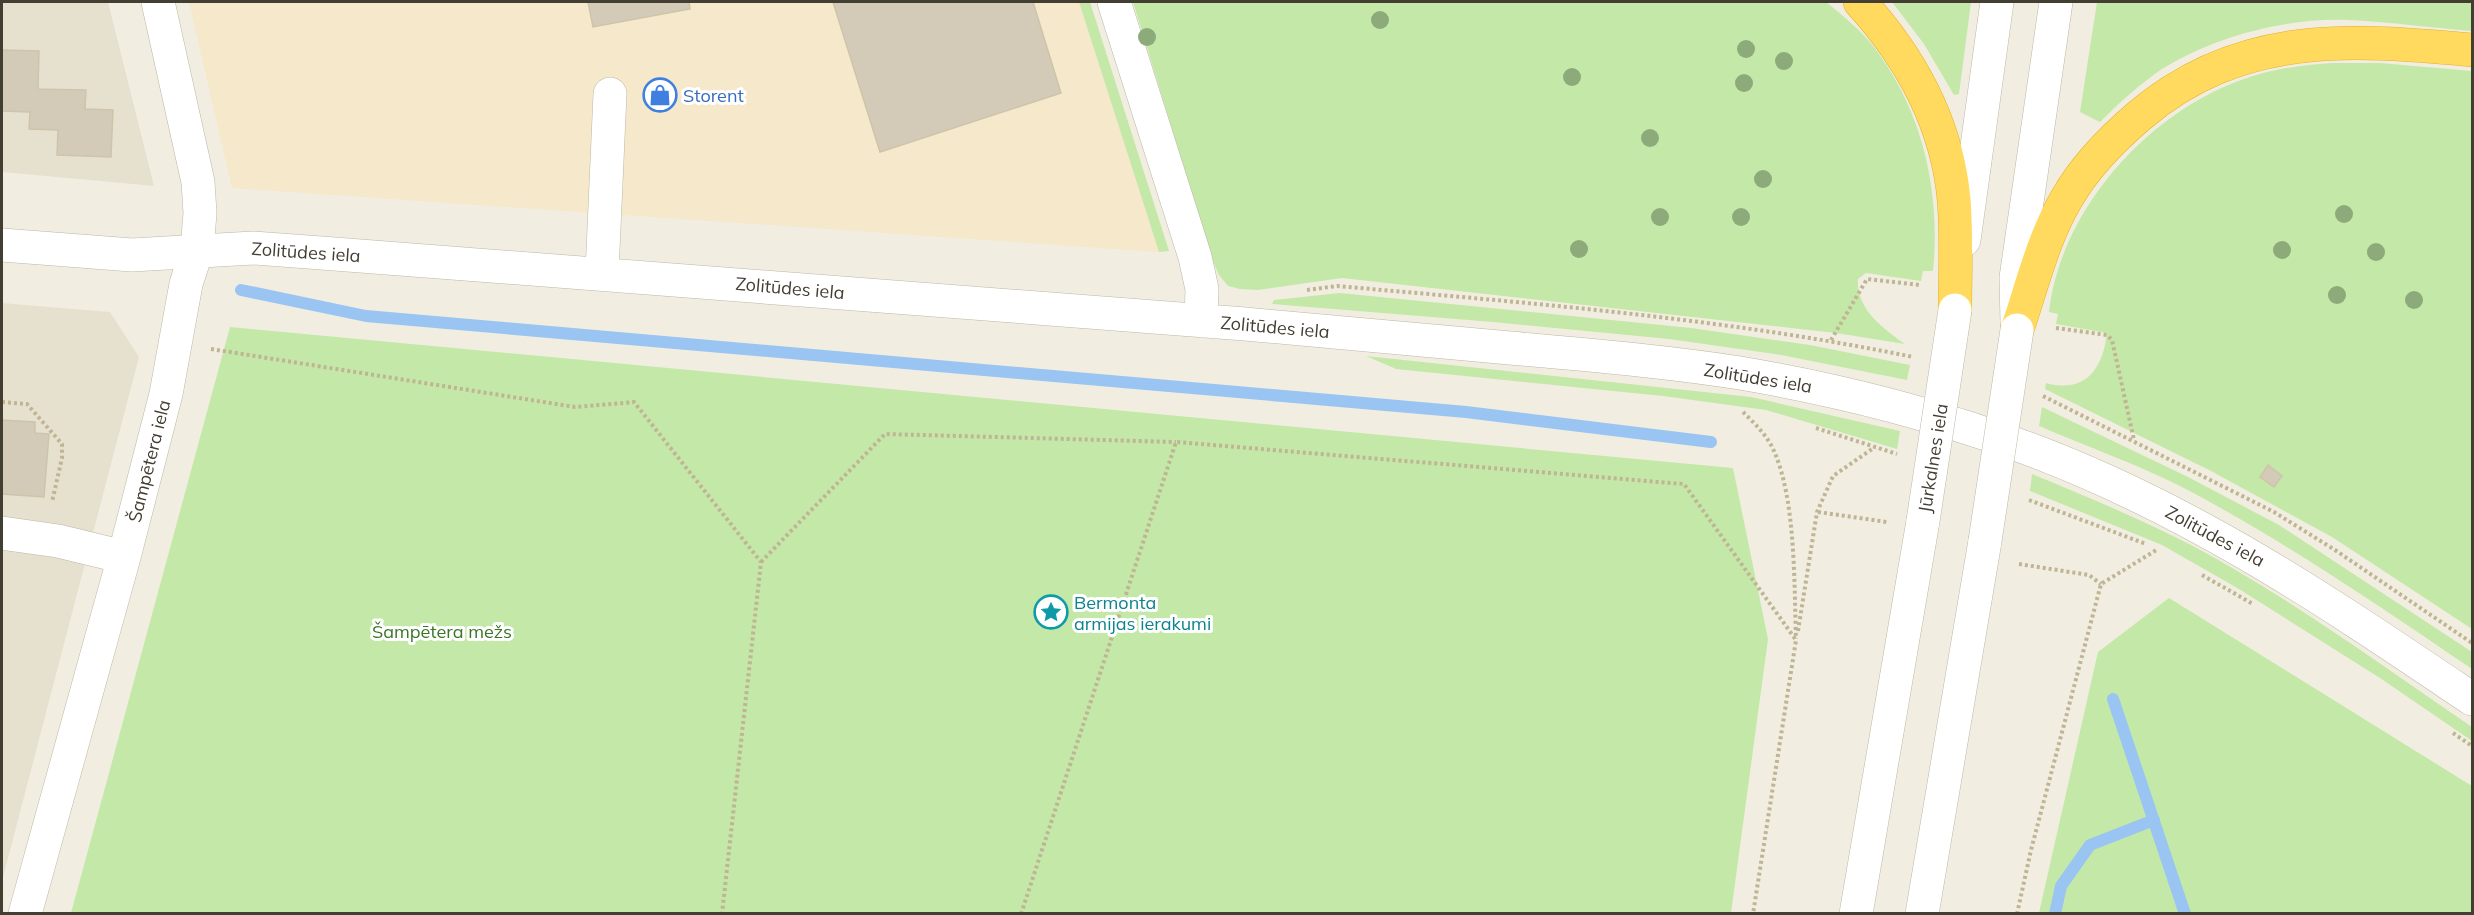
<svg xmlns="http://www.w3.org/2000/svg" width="2474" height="915" font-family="Mulish,sans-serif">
	<rect width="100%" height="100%" fill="#f1eee1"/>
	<path fill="#e6e1cf" d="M2 2H108L154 186 2 172Z
		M2 303 110 312 139 357 2 881Z"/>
	<path fill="#f5e8cb" d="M189 2H1079L1159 252 232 188Z"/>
	<path fill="#c4e8a8" d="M1079 2H1090L1169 251 1159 252Z
		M1133 2H1826C1841 14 1857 27 1870 42 1922 107 1941 190 1933 271H1923L1921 281 1866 273 1858 279C1856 309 1883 328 1905 344L1836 333 1342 278 1258 290 1240 289 1228 286 1219 275 1212 259Z
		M1892 2H1971L1959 94 1954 95 1924 44Z
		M2097 2H2472V31C2432 28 2391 22 2350 20 2288 17 2215 36 2162 69 2140 84 2119 103 2100 122L2080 112Z
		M2332 63H2380L2472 71V629L2332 537 2211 471 2045 389 2046 383C2086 394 2103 368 2107 333L2056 324 2058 314 2049 312C2061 205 2157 102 2260 74 2284 67 2308 65 2332 63Z
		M1340 293 1691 328 1810 345 1910 365 1907 380 1781 355 1669 339 1493 322 1272 304 1274 300Z
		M230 327 1733 468 1768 639 1731 913H71Z
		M1366 356 1751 397 1900 431 1897 449 1766 410 1663 396 1396 369Z
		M2042 407 2188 477 2279 525 2472 652V669C2378 605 2283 540 2182 487 2136 464 2086 446 2039 426Z
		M2032 474C2100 502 2170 531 2234 569 2316 617 2393 673 2472 727V741L2380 678 2239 589 2162 545 2030 491Z
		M2169 598 2472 786V913H2039L2098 652Z"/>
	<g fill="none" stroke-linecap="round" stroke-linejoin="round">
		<path stroke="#9ac5f2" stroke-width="12" d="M241 290 366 316 1466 412 1711 442
			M2113 699 2185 914
			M2055 914 2061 886 2090 845 2154 820"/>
	</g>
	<path fill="#d3cbb7" stroke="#cec4aa" stroke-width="1.5" d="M588 2H689L690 9 593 27Z
		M833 2H1033L1061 93 880 152Z
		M2 50 39 51 38 89 86 90 85 109 113 110 111 157 57 155 58 130 29 129 30 112 2 111Z
		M2 420 35 422V433L49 434 44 497 2 494Z
		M2268 465 2282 476 2274 487 2260 477Z"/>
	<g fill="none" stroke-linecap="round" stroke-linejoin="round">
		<g stroke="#bdb7a4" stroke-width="34">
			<path id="minor" d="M1114 2 1195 257 1202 289 1201 321
				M1964 240 1997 2
				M2 245 132 255 253 248C584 272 915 297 1245 324 1334 332 1422 340 1510 348 1587 355 1664 361 1740 373 1828 388 1914 409 1998 438 2173 497 2321 597 2472 699
				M602 273 610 94
				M2017 322 2016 278 2056 2
				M2 533 58 541 124 557
				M25 914 124 557 166 394 186 284 197 250 200 213 198 182 158 2
				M1856 914 1923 521
				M1922 914 1985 541"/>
		</g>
		<g stroke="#e2b12b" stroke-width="34">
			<path id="highway" d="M1860 2C1911 58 1947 123 1954 200 1957 237 1955 274 1955 310
				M2017 330C2032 286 2043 238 2067 198 2085 166 2111 140 2139 116 2240 30 2349 39 2472 50"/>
		</g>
		<path stroke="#bfb595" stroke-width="4" stroke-dasharray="3 3" stroke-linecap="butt" d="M1307 290 1337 286C1529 303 1724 318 1913 357
			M2056 328 2107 335 2112 340 2134 440
			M1831 340 1867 279 1920 285
			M211 349 575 407 634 402 761 562 722 914
			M2043 396 2274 512 2335 550 2472 643
			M2 402 27 404 62 444V458L52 502
			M1743 412C1755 424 1767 435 1774 451 1796 501 1794 584 1796 639
			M1816 428 1897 454
			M2029 500 2146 544
			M1818 512 1887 522
			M761 562 885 434 1176 442
			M2019 564 2089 575 2101 584
			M2202 575 2253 604
			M1798 631 1817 512 1833 476 1875 447
			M2453 733 2472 746
			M1021 914 1176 442 1684 484 1796 640 1753 914
			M2017 914 2031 850 2101 584 2158 549"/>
		<use href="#minor" stroke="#fff" stroke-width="33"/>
		<use href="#highway" stroke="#ffda5f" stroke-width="33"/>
		<g stroke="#bdb7a4" stroke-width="34" stroke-linecap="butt">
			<path id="minor-bridge" d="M1923 521 1955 310
				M1985 541 2017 330"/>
		</g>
		<use href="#minor-bridge" stroke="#fff" stroke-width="33"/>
	</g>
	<g fill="#8dab7a">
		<circle cx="1380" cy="20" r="9"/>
		<circle cx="1147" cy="37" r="9"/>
		<circle cx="1746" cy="49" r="9"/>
		<circle cx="1784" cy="61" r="9"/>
		<circle cx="1572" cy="77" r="9"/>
		<circle cx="1744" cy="83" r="9"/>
		<circle cx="1650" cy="138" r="9"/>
		<circle cx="1763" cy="179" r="9"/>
		<circle cx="2344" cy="214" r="9"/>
		<circle cx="1660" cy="217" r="9"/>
		<circle cx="1741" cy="217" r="9"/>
		<circle cx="1579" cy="249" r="9"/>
		<circle cx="2282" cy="250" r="9"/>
		<circle cx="2376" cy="252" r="9"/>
		<circle cx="2337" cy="295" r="9"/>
		<circle cx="2414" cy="300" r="9"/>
	</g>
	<defs>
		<g id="shop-ring" transform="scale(1.725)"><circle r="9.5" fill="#fff" stroke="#3f7fe0" stroke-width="1.5"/><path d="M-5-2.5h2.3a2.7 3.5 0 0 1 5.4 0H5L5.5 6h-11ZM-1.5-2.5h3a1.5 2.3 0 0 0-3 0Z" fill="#3f7fe0"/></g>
		<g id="sight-ring" transform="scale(1.725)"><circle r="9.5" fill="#fff" stroke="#0f9aa8" stroke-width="1.5"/><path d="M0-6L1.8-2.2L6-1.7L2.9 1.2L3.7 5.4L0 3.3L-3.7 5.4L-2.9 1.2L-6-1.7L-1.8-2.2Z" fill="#0f9aa8"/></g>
	</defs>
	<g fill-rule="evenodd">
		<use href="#shop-ring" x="660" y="95"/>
		<use href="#sight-ring" x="1051" y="612"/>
	</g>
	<g text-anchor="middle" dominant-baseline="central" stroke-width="6" stroke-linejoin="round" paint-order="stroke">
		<g font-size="18" fill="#366cbe" stroke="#fff" text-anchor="start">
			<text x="683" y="95">Storent</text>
		</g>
		<g font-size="18" fill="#433e32" stroke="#fff">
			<text transform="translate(306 252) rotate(4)">Zolitūdes iela</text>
			<text transform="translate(790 288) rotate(5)">Zolitūdes iela</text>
			<text transform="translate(1275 327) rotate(5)">Zolitūdes iela</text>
			<text transform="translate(1758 378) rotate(9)">Zolitūdes iela</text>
			<text transform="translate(1933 458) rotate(-81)">Jūrkalnes iela</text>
			<text transform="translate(149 461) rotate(-76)">Šampētera iela</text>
			<text transform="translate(2215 536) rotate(28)">Zolitūdes iela</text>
		</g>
		<g font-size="18" fill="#0d838f" stroke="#fff" text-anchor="start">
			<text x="1074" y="602">Bermonta<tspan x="1074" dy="21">armijas ierakumi</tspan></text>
		</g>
		<g font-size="18" fill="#3b7525" stroke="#fff">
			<text x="442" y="631">Šampētera mežs</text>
		</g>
	</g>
	<rect width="2474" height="915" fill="none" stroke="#433e32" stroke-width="6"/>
</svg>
